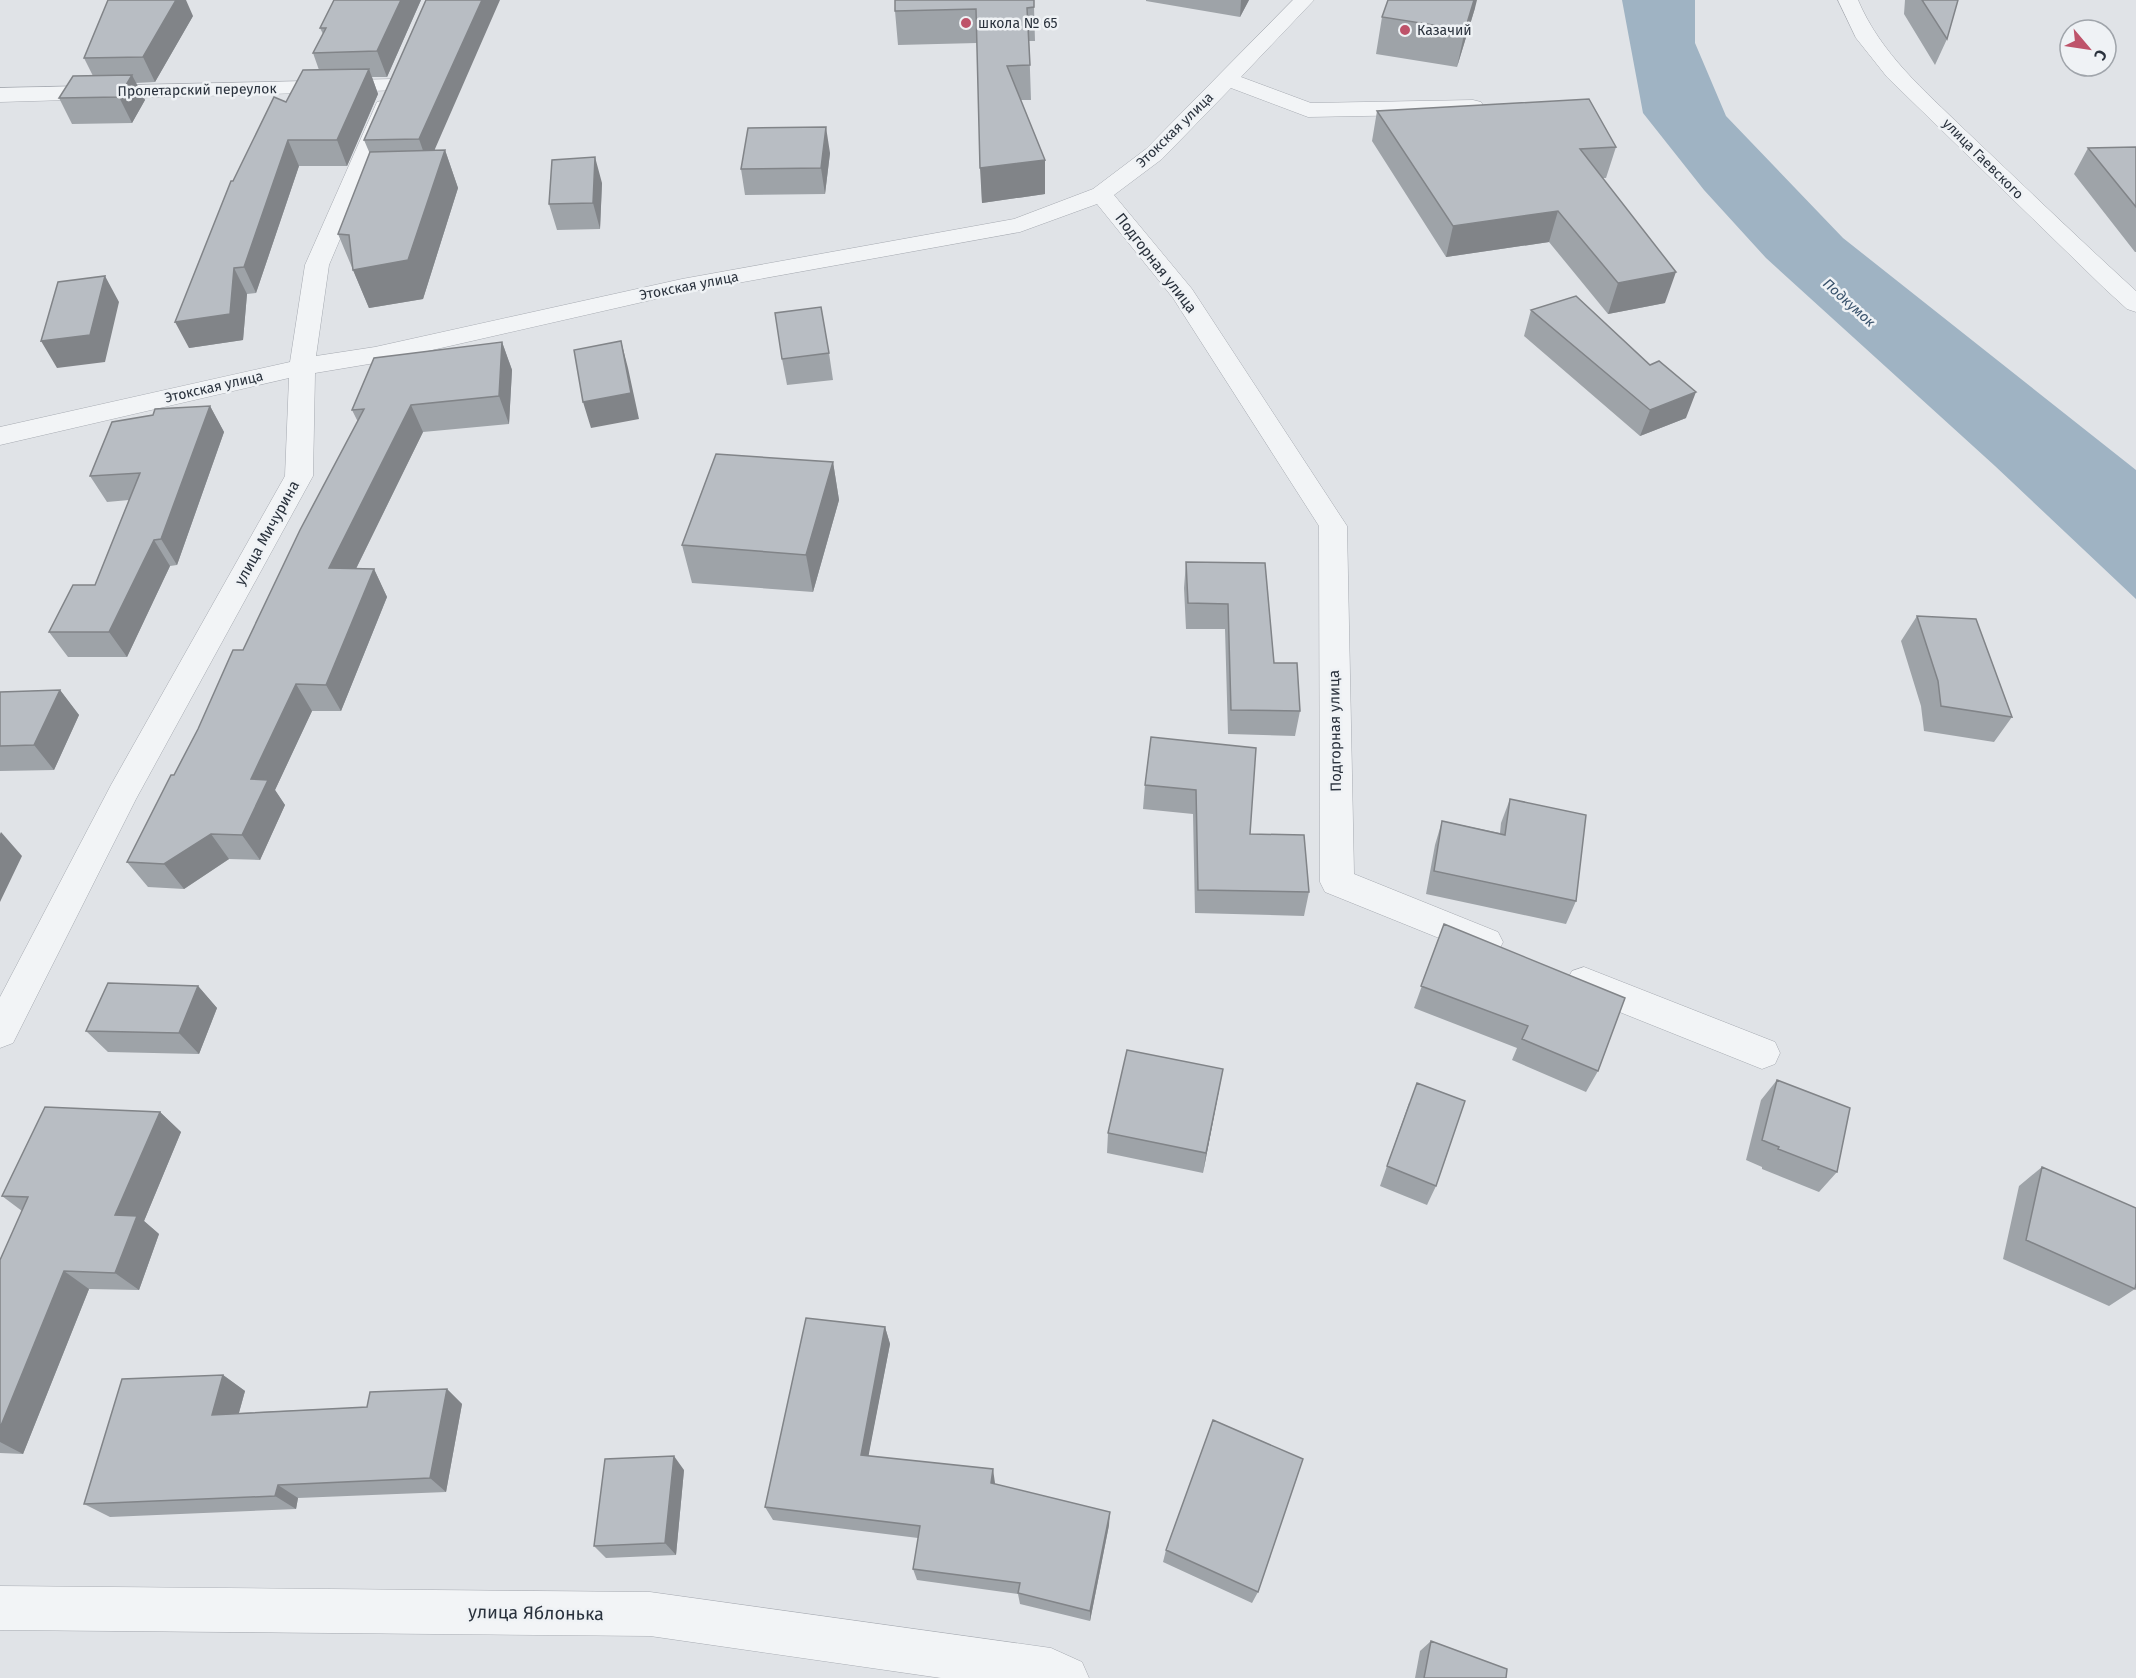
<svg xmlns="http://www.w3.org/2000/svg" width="2136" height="1678" font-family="'Fira Sans',sans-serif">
	<rect width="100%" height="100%" fill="#e0e3e7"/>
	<path fill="#9fb3c3" d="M1622 0H1695V43L1726 116 1843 238 2136 470V599L1995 466 1766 258 1704 190 1643 113Z"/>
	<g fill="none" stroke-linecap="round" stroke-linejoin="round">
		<g stroke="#a6aab1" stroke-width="1">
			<path id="minor" d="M1293 0H1314L1241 77 1311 103 1473 100 1481 102 1484 107 1481 112 1473 114 1308 117 1231 88 1162 159 1114 195 1192 289 1347 526 1354 874 1498 932 1503 942 1498 952 1486 957 1325 892 1320 882 1319 526 1173 298 1097 204 1020 232 682 293 375 363 315 373 313 476 136 799 13 1043 0 1048V997L111 785 285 476 289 378 0 445V427L290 362 305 265 377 102 385 100 393 102 396 107 329 265 316 356 375 347 682 279 1014 219 1093 189 1146 149Z
				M1838 0H1858C1881 54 1924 90 1965 130 2022 184 2078 238 2136 291V312L2127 309 2104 288 1887 77 1856 38Z
				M395 79 403 80 406 85 403 90 0 102V88Z
				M1584 967 1775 1042 1780 1053 1775 1064 1762 1069 1572 993 1566 982 1572 971Z
				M0 1586 650 1592 1051 1648 1082 1662 1089 1678H941L650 1636 0 1630Z"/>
		</g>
		<use href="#minor" fill="#f2f4f6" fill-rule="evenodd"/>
	</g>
	<path fill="#9ea3a8" d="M334 0H421L387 77H372L378 94 347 166H299L256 293 247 294 243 340 189 348 233 181 286 102 319 70 313 53 323 34 320 28Z
		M426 0 435 150H445L458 188 423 299 369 308 338 234 370 154 364 140Z
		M1146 0H1249L1240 17 1146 1Z
		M1905 0H1958L1947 39 1935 65 1904 14Z
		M1034 7 1035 41H1029L1031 100H1020L1045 160V194L982 203 977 43 898 45 895 11Z
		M1475 8 1457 67 1376 54 1382 17Z
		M193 16 155 82 136 83 145 100 132 123 72 124 59 98 93 76 84 58Z
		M1377 111 1616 147 1606 178H1602L1665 303 1608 314 1549 242 1446 257 1372 141Z
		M2136 147V252H2135L2074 174 2088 148Z
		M830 153 825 194 745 195 741 169Z
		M602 183 600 229 557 230 549 204Z
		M1531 310 1686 418 1640 436 1524 336Z
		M502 342 512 370 509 424 423 432 356 569H374L387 597 341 711H312L275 790 285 805 260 860 229 859 184 889 148 887 127 862 174 775 198 729 243 650 358 422 352 410Z
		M829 353 833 380 787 385 782 359Z
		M210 406 224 432 177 565 170 566 127 657H68L49 632 95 585 129 500 107 502 90 476Z
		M833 462 839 500 813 592 692 583 682 545Z
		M1186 562 1265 563 1274 663 1300 711 1295 736 1228 734 1225 629H1186L1184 588Z
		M1917 616 2012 717 1994 742 1924 731 1921 706 1901 641Z
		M60 690 79 715 54 770 0 771V692Z
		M1151 737 1309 892 1304 916 1195 913 1193 814 1143 809 1145 785Z
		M1510 799 1576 901 1566 924 1426 894 1435 845 1442 821 1500 833 1501 823Z
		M1444 924 1598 1071 1586 1092 1512 1060 1517 1048 1414 1008Z
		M198 986 217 1008 199 1054 108 1052 86 1031Z
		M1777 1080 1837 1172 1819 1192 1762 1169V1167L1746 1160 1761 1100Z
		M1219 1090 1203 1173 1107 1153 1108 1133Z
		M1409 1103 1436 1186 1427 1205 1380 1186Z
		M160 1112 181 1132 144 1221 159 1234 139 1290 89 1289 23 1454 0 1453V1260L22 1211 2 1196Z
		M2042 1167 2135 1289 2109 1306 2003 1259 2019 1186Z
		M885 1327 890 1344 868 1456 995 1483 994 1484 1109 1525 1090 1621 1020 1604 1018 1594 917 1580 913 1569 918 1538 773 1520 765 1507Z
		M223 1375 245 1391 239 1413 367 1407 447 1389 462 1404 446 1492 298 1498 296 1509 110 1517 84 1504Z
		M684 1470 676 1555 606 1558 594 1546Z
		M1166 1550 1258 1592 1252 1603 1163 1562Z
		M1431 1641 1506 1678H1415L1420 1651Z"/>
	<path fill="#818488" d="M176 0H186L193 16 155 82 143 57Z
		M401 0H421L387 77 377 51Z
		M482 0H500L428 165 419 139Z
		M1241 0H1249L1240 17Z
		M1474 0H1477L1475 8 1457 67 1465 30Z
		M369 69 378 94 347 166 337 140Z
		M132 75 145 100 132 123 119 97Z
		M826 127 830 153 825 194 821 168Z
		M288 140 299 166 256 293 244 267Z
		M445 150 458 188 423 299 369 308 353 270Z
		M595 157 602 183 600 229 593 203Z
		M1045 160V194L982 203 980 168Z
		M1558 211 1549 242 1446 257 1453 226Z
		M234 268 247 294 243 340 189 348 175 322Z
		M1676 272 1665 303 1608 314 1618 283Z
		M105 276 119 302 105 362 57 368 41 341Z
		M621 341 628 368 639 419 591 428 583 402Z
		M502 342 512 370 509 424 499 396Z
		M1696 392 1686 418 1640 436 1650 410Z
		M411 405 423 432 343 595 329 568Z
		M210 406 224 432 177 565 161 539Z
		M833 462 839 500 813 592 806 555Z
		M154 540 170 566 127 657 109 632Z
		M374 569 387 597 341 711 326 685Z
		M296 684 312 711 275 790 285 805 260 860 242 835 251 779Z
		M60 690 79 715 54 770 34 745Z
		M1 832 22 856 0 902V834Z
		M211 834 229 859 184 889 164 864Z
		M198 986 217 1008 199 1054 179 1033Z
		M1223 1069 1219 1090 1203 1173 1206 1153Z
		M160 1112 181 1132 144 1221 159 1234 139 1290 115 1273V1215Z
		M64 1271 89 1289 23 1454 0 1442V1428Z
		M885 1327 890 1344 866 1469 861 1455Z
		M223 1375 245 1391 234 1430 212 1415Z
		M447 1389 462 1404 446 1492 430 1478Z
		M674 1456 684 1470 676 1555 665 1543Z
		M993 1469 995 1483 993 1497 991 1483Z
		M278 1485 298 1498 296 1509 275 1496Z
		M1110 1512 1109 1525 1090 1621V1611Z"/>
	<path fill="#b8bdc3" stroke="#818488" stroke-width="1.5" d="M108 0H176L143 57 84 58Z
		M334 0H401L377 51 313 53 326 28H320Z
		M426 0H482L419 139 364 140Z
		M895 0H1034V7L1027 8 1030 65 1007 66 1045 160 980 168 976 9 895 11Z
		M1388 0H1474L1465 30 1382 17Z
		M1922 0H1958L1947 39Z
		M369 69 337 140H288L244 267 234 268 230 314 175 322 231 181H233L274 97 286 102 303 70Z
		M132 75 119 97 59 98 73 76Z
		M1589 99 1616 147 1580 149 1676 272 1618 283 1558 211 1453 226 1377 111Z
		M826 127 821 168 741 169 748 128Z
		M2136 147V207L2088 148Z
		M445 150 408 260 353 270 349 235 338 234 370 152Z
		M595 157 593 203 549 204 552 160Z
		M105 276 90 335 41 341 58 282Z
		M1576 296 1650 365 1659 361 1696 392 1650 410 1531 310Z
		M821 307 829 353 782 359 775 313Z
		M621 341 631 393 583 402 574 350Z
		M502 342 499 396 411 405 329 568 374 569 326 685 296 684 251 779 268 780 242 835 211 834 164 864 127 862 171 775H174L198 729 233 650H243L300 530 364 409 352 410 374 358Z
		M210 406 161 539 154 540 109 632H49L73 585H95L140 473 90 476 112 422 153 415 155 409Z
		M716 454 833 462 806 555 682 545Z
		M1186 562 1265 563 1274 663H1297L1300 711 1231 710 1228 604 1188 603Z
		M1917 616 1976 619 2012 717 1941 706 1938 681Z
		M60 690 34 745 0 746V692Z
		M1151 737 1256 748 1250 834 1304 835 1309 892 1198 890 1196 790 1145 785Z
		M1510 799 1586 815 1576 901 1434 871 1442 821 1505 835Z
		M1444 924 1625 998 1598 1071 1522 1039 1528 1026 1421 986Z
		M108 983 198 986 179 1033 86 1031Z
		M1127 1050 1223 1069 1206 1153 1108 1133Z
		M1777 1080 1850 1108 1837 1172 1778 1149 1779 1147 1762 1140Z
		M1417 1083 1465 1101 1436 1186 1387 1166Z
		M45 1107 160 1112 115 1215 137 1216 115 1273 64 1271 0 1428V1260L28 1197 2 1196Z
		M2042 1167 2136 1208V1283L2135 1289 2026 1240Z
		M806 1318 885 1327 861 1455 993 1469 991 1483 1110 1512 1090 1611 1018 1593 1020 1583 913 1569 920 1526 765 1507Z
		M223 1375 212 1415 367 1407 370 1392 447 1389 430 1478 278 1485 275 1496 84 1504 122 1379Z
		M1213 1420 1303 1459 1258 1592 1166 1550Z
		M674 1456 665 1543 594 1546 605 1459Z
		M1431 1641 1507 1669 1506 1678H1424Z"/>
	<g fill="#be536a" stroke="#eff2f5" stroke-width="2">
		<circle cx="966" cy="23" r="6"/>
		<circle cx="1405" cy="30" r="6"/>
	</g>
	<g text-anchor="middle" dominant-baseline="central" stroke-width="5" stroke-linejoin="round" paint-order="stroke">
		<g font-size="14" fill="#2a323d" stroke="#eff2f5" text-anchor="start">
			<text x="978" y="23">школа № 65</text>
			<text x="1417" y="30">Казачий</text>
		</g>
		<g font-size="14" fill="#2a323d" stroke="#eff2f5">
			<text transform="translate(197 90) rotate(-1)">Пролетарский переулок</text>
			<text transform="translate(1175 130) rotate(-44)">Этокская улица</text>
			<text transform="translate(1983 159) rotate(45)">улица Гаевского</text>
			<text transform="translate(689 286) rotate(-11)">Этокская улица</text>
			<text transform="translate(214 387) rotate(-13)">Этокская улица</text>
		</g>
		<g font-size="14" font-style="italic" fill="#39536c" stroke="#eff2f5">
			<text transform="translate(1849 303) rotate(42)">Подкумок</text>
		</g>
		<g font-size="15" fill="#2a323d" stroke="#eff2f5">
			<text transform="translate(1156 263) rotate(52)">Подгорная улица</text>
			<text transform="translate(267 533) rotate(-61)">улица Мичурина</text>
			<text transform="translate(1335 731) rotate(-91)">Подгорная улица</text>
		</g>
		<g font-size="18" fill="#2a323d" stroke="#eff2f5">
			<text transform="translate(536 1613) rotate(1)">улица Яблонька</text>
		</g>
	</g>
	<g transform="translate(2088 48) rotate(119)"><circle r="28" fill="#eff2f5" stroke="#a0a5ab" stroke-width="1.5"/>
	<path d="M0-4.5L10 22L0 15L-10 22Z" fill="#be536a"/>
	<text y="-9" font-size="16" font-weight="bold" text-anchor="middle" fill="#2a323d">С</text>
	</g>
</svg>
